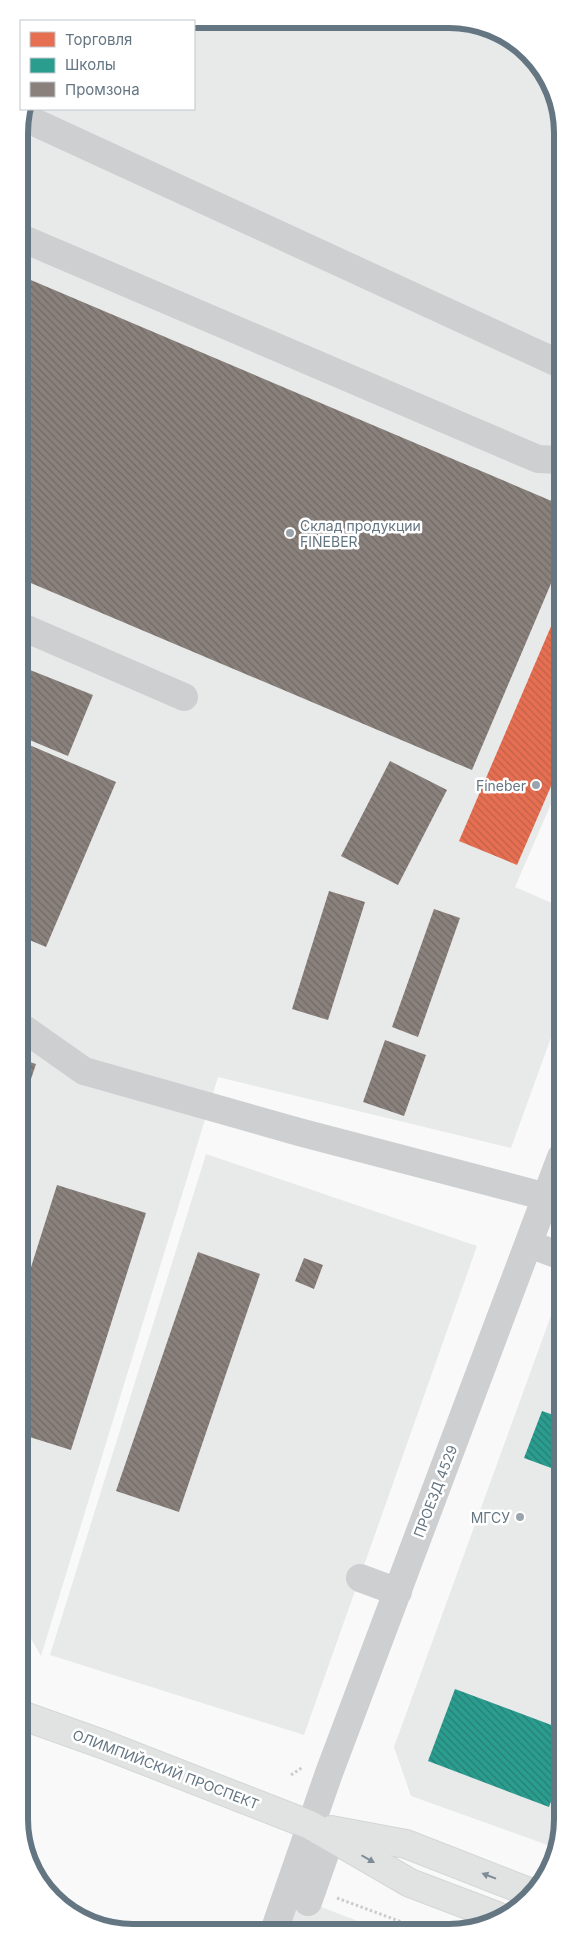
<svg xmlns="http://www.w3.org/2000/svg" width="581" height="1952" font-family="Inter,sans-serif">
	<defs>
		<pattern id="shops-back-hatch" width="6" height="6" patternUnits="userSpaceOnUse" patternTransform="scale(1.25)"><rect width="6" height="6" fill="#e76f51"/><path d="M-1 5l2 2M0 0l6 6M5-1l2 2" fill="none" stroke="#bf6049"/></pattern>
		<pattern id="schools-back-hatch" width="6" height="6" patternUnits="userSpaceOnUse" patternTransform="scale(1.25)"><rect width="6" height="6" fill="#2a9d8f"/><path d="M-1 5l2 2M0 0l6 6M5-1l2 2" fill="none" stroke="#277e75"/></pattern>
		<pattern id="industry-back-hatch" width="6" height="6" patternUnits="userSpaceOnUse" patternTransform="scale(1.25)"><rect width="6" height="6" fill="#8a817c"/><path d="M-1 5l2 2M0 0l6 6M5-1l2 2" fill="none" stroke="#6f6a67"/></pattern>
	</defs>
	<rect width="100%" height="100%" fill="#f9f9f9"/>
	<path fill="#e8e9e9" d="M133 19 471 21 529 52 560 111 561 781 515 887 561 907V1010L511 1148 218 1077 41 1656 21 1621 19 126 23 109H194V21H120Z
		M206 1154 477 1246 304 1735 50 1655Z
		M561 1288 562 1826 553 1847 411 1796 394 1747Z
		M294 1898 308 1902 384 1931H283Z"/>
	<path fill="url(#shops-back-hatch)" d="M561 603V763L517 865 459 841Z"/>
	<path fill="url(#schools-back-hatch)" d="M542 1411 562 1418V1472L524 1458Z
		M455 1689 562 1729V1771L549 1807 428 1761Z"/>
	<path fill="url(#industry-back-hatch)" d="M19 275 561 505V560L472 770 19 578Z
		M20 666 93 695 68 756 20 736Z
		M20 741 116 782 46 947 20 936Z
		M390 761 447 790 398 885 341 856Z
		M329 891 365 902 328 1020 292 1009Z
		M434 909 460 918 418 1037 392 1027Z
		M385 1040 426 1055 404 1116 363 1102Z
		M20 1059 36 1064 20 1112Z
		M57 1185 146 1213 71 1450 20 1434V1302Z
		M198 1252 260 1274 179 1512 116 1491Z
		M304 1258 323 1265 314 1289 295 1281Z"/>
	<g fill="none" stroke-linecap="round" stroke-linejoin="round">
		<g stroke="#d5d6d7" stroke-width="30">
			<path id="major" d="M21 1715 105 1745 310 1825 410 1883 497 1916
				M331 1830 406 1844 534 1894"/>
		</g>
		<path stroke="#cbcccd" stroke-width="3" stroke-dasharray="2.5 2.5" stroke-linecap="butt" d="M291 1775 303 1767
			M337 1898 426 1931"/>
		<path stroke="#cecfd0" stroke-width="28" d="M21 116 560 364
			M19 237 538 459 560 460
			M20 626 184 697
			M20 1026 84 1071 299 1132 547 1197
			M529 1244 561 1256
			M360 1578 398 1592
			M308 1902 331 1837
			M274 1931 329 1773 561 1157"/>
		<use href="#major" stroke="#e1e2e2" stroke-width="28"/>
	</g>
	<defs><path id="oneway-solid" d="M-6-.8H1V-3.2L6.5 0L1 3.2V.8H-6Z" transform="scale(1.25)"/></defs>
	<g fill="#7e8c96">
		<use href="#oneway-solid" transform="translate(368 1859) rotate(30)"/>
		<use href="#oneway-solid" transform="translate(489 1876) rotate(-159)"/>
	</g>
	<g fill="#99a4ac" stroke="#fff" stroke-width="2">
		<circle cx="290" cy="533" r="5"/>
		<circle cx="536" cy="785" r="5"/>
		<circle cx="520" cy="1517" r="5"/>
	</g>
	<g text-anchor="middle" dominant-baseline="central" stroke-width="5" stroke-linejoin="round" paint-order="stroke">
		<g font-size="14" fill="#657683" stroke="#fff" text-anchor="end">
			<text x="300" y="525" text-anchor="start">Склад продукции<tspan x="300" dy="16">FINEBER</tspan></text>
			<text x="526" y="785">Fineber</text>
			<text x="510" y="1517">МГСУ</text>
		</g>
		<g font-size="14" fill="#657683" stroke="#fff">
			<text transform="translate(435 1491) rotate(-69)">ПРОЕЗД 4529</text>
			<text transform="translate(166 1769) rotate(21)">ОЛИМПИЙСКИЙ ПРОСПЕКТ</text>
		</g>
	</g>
	<path d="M0 0H581V1952H0ZM133 28H449A105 105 0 0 1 554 133V1819A105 105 0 0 1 449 1924H133A105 105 0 0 1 28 1819V133A105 105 0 0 1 133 28Z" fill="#fff" fill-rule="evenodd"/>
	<path fill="none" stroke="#657683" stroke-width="6" d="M133 28H449A105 105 0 0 1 554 133V1819A105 105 0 0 1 449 1924H133A105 105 0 0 1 28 1819V133A105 105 0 0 1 133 28Z"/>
	<rect x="20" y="20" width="175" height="90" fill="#ffffff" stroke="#c1c8cd"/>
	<rect x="30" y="32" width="25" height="15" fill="#e76f51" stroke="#c1c8cd"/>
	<text x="65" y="45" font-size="15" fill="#657683">Торговля</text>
	<rect x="30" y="58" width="25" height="15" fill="#2a9d8f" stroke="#c1c8cd"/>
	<text x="65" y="70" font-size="15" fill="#657683">Школы</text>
	<rect x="30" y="82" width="25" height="15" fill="#8a817c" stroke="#c1c8cd"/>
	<text x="65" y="95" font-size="15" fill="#657683">Промзона</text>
</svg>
